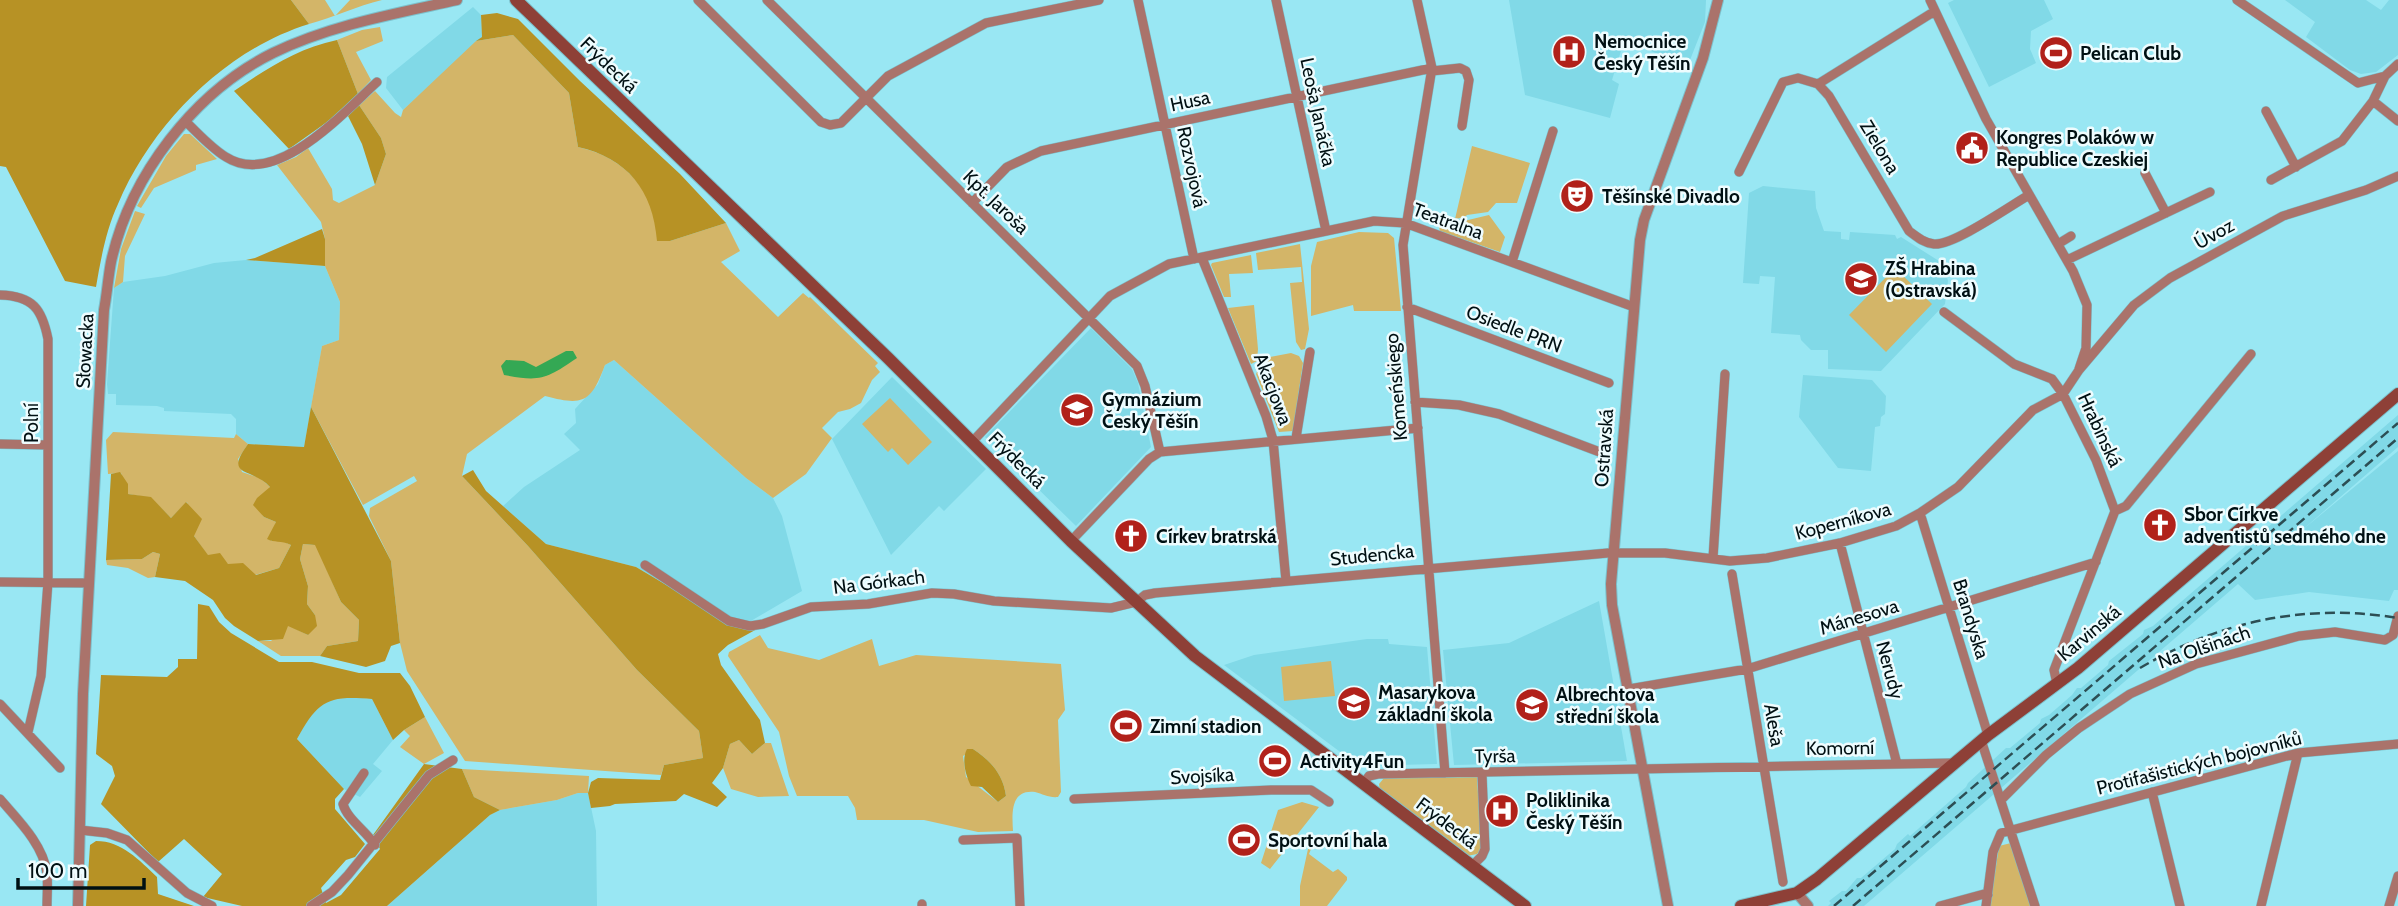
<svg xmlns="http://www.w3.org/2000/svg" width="2398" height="906" font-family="Cabin,sans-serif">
	<rect width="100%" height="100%" fill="#99e7f3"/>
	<path fill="#81d9e7" d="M1509 0H1706L1705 22 1688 65 1624 41 1612 80 1619 84 1610 118 1525 95Z
		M1954 0H2044L2053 19 2031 31 2030 49 2036 63 1989 87 1948 3Z
		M2285 0H2366L2381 10 2389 0H2398V55L2376 72 2361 74 2350 70 2306 37 2315 22Z
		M473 7 481 15 482 37 403 110 386 88 387 77Z
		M1763 186 1815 191 1816 208 1824 231 1841 232V239L1849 240 1850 232 1895 235 1897 239 1901 237 1939 261 1946 273 1948 281 1945 304 1881 371 1828 369V350H1811L1801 340 1800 335 1771 333 1775 277 1760 276 1759 284 1743 283 1749 193Z
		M246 260 325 266 340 302 339 340 322 346 304 447 248 444 236 434V419L231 414 164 411V408L157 406 116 405V394H108L107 384 114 288 123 282 165 276 214 263Z
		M1091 328 1132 369 1138 383 1151 447 1076 526 985 437Z
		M614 360 746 478 773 498 782 516 802 591 739 628 636 567 546 544 503 506 524 487 580 450 564 434 576 423 575 409 598 384 605 365Z
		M1803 375 1872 380 1886 396 1885 414 1881 417 1880 426 1875 427 1871 471 1838 468 1799 417Z
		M892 377 986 469 944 511 939 506 891 555 832 439Z
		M2398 415V447L2301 531 2398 451V590H2394L2389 601 2309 592 2255 600 2238 584 1864 906H1828L1831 903 1829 901 1842 891H1846L1857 878H1861L1895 849 1897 844 1908 834 1910 836 1966 787 1968 783 2006 748H2010L2040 723 2041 719 2049 715 2072 695 2077 688H2081L2108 665 2109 661 2143 634 2144 630 2153 626Z
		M1599 601 1627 761 1454 765 1443 650 1509 643Z
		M1367 639H1388L1389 644 1427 647 1437 764 1359 766 1224 665 1254 655Z
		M351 697 372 699 393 740 373 764 382 771 360 797 344 789 297 739 310 715 326 701Z
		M578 793H588L596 831 597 906H387L490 815 500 810 557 800Z"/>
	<path fill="#d3b568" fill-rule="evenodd" d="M291 0H325L335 16 350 0H382C357 6 334 17 309 24Z
		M380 27 383 41 356 52 371 80 358 94 337 40 362 30Z
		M513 35 569 93 578 147C608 154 632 169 647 197 651 205 652 215 657 223 660 229 666 235 670 241L726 223 740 251 721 262 778 317 803 293 809 298 810 297 878 363 875 366 880 372 872 380 861 403 850 409 838 412 822 428 832 438 806 474 773 498 746 478 614 360 605 365C591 403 583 406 545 396L467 454 462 476 528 546 637 670 699 731 703 758 664 765 661 775 465 761 407 671 400 643 391 561 369 516 370 508 417 481 414 476 363 505 311 407 322 346 339 340 340 302 325 266V239L321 222 277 165 296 157 308 148 332 189 333 200 339 203 375 185 386 154 381 138 359 105 375 91 395 113 401 117 403 110 476 41Z
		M184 134H190L217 159 196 165V170L154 188 141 208 137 206 166 156Z
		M1472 146 1530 163 1517 203H1496L1488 212 1467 215 1465 217 1455 219Z
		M135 211 145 214 125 256 123 282 114 288 121 249Z
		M1489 215 1505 237 1500 252 1440 231 1439 227Z
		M1359 232 1388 233 1394 238 1401 311H1354L1353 305 1311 316V266L1317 242Z
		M1300 244 1309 329 1305 349 1301 350 1296 342 1290 283 1302 282 1301 267 1258 270 1256 253Z
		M1251 255 1253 273 1229 274 1231 297H1224L1211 265 1212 263Z
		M1895 268 1932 304 1886 352 1849 315Z
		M1254 305 1258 349 1257 361 1251 364 1228 308Z
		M1291 353 1299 356 1303 363 1293 431 1279 432 1256 374 1264 358Z
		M890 398 932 442 908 465 892 448 888 452 862 424Z
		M113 432 234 438 236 434 248 444 238 459 242 472 260 478 270 487 259 510 264 517 276 522 271 541 280 540 291 545 279 568 255 575 208 556 194 536 187 502 171 518 151 498 128 494 121 473 108 474 106 440Z
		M303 544 316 545 341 602 359 620 358 641 327 646 320 656H281L258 641H271L288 625 308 635 315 615 307 604 308 586 300 559Z
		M153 552 160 554 155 577 148 578 128 568 107 565 106 560 142 559Z
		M760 635 768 648 819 660 872 639 879 666 916 655 1061 664 1065 710 1058 720 1061 792 1058 797C1049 798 1043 794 1035 792 1010 789 1012 814 1013 831L978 832 924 820H857L855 808 848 796H797L789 776 779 732 728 656 729 652ZM973 749C991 761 1003 774 1006 796L998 802 966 777 963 756Z
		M1331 661 1335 696 1284 701 1281 667Z
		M425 717 444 753 424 764 400 747 410 736 404 730Z
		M739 740 752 754 765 743H771L789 796 758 797 731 789 723 768 730 744Z
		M462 769 589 776 588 793H578L557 800 500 810 474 797Z
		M1477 777 1482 849 1477 854 1467 856 1380 791 1379 784 1384 778Z
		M1302 802 1319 807 1270 869 1261 863 1278 810Z
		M2011 843 2031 906H1990L1999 846Z
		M1308 849H1311L1309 854 1333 872 1338 869 1347 877V880L1327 906H1300V886Z"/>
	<path fill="#b79225" d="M0 0H291L309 24C225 50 152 124 118 204 106 230 101 258 96 287L65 281 6 167 0 166Z
		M497 13 518 19 580 81 680 174 726 223 670 241H657C653 190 627 158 578 147L569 93 513 35 476 41 482 37 481 15Z
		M337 40 358 94 337 115 289 149 234 91C268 68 296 49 337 40Z
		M359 105 381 138 386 154 375 185 362 144 347 114Z
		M322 229 325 239V266L246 260 255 258Z
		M311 407 391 561 400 643 391 646 385 661 366 667 320 656 327 646 358 641 359 620 341 602 315 545 303 544 300 559 308 586 307 604 315 615 317 626 308 635 288 626 283 639 258 641 234 626 225 618 213 600 185 581 155 577 160 554 153 552 142 559 106 560 111 474 120 472 128 484V494L151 497 171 518 186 502 202 519 194 536 208 555 220 553 228 564 243 563 256 575 279 568 291 545C281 540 274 543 267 539L276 522 264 517 253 505 257 498 270 487C252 467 223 478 248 444L304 447Z
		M473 470 486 491 546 544 636 567 739 628 757 629 728 645 718 654 721 665 760 720 765 743 752 754 739 740 730 744 723 768 712 783 727 797 717 807 684 794 676 801 615 804 610 806 591 808 588 793 591 782 598 778 660 780 664 765 703 758 699 731 637 670 528 546 462 476Z
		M198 604 209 606 219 622 231 633 279 662H312L359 673H400L410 686 425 717 404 730 393 740 372 699C327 695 318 701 297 739L344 789 335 799V809L365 844 355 857 346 860 321 888 326 903 341 895 380 849 373 835 424 764 462 769 474 797 500 810 490 815 387 906H242L203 897 222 874 184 839 158 862 101 804 115 776 112 766 96 754 101 675 167 677 178 667V659H197Z
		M967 749H973C991 761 1003 774 1006 796L998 802 982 787 971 786C966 776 961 760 967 749Z
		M96 841C122 841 139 860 157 877L158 894 194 906H86L90 845Z"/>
	<path fill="#34a854" d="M566 351H573L577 358C546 379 541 382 504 375L501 366 506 360 524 361 536 367Z"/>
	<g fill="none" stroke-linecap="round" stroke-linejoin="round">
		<g stroke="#7dc0cb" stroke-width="10">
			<path id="minor" d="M698 0 821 122 830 125 841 123 888 76 986 23 1099 0
				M767 0 1137 366 1145 386 1160 452
				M1138 0 1194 259
				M1276 0 1326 231
				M1417 0 1432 68 1403 245 1445 773
				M1930 0 1986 119 2073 271 2087 305 2086 348 2079 369
				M2237 0 2358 83 2385 76 2398 64
				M1432 71 1460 68 1466 71 1469 80 1462 126
				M1818 84 1829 96 1909 231C1917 237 1924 243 1934 244 1953 246 2010 206 2029 195
				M1818 84 1935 11
				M2373 101 2398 121
				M2266 111 2296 167
				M185 121C198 133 211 148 226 157 276 189 344 112 377 82
				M1739 172 1783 82 1798 78 1818 84
				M2145 173 2166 213
				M2271 180 2342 141 2373 101 2385 76
				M972 203 1007 167 1041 151 1432 68
				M2058 244 2071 236
				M1202 258 1266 416 1273 440 1286 581
				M2067 260 2210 192
				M1512 262 1553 131
				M0 295C33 296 42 309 48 339V582L41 676 28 732
				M1407 307 1609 383
				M1944 312 2014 364 2052 379 2063 394 2096 460 2115 511 2054 670 2057 684
				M1415 402 1459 405 1499 414 1605 454
				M1296 438 1310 352
				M972 442 1110 296 1169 264 1374 221 1405 223 1634 307
				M0 444 48 445
				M2115 511 2126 506 2251 354
				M1920 513 1988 735
				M1071 541 1149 459 1160 452 1418 428
				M1840 543 1897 764
				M1713 558 1725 374
				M645 565 729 621 750 626 763 624 811 607 868 604 932 593 954 594 994 601 1111 608 1136 602 1145 595 1155 593 1608 553H1665L1730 561 1767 558 1840 543 1896 526 1920 513 1958 487 2033 410 2063 394 2079 370 2134 305 2170 278 2283 216 2366 190 2398 176
				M1732 574 1783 882
				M0 582 89 583
				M1629 689 1747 669 2096 562
				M0 704 60 768
				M1981 740 2035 906
				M364 773 343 804C347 819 366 831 375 845
				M1363 784 1369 776 1378 774 1953 763
				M2152 792 2180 906
				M0 799C18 820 43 844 47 873 48 884 47 895 47 906
				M1074 799 1271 790H1311L1329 802
				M2002 799 2046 755 2079 728 2130 694 2196 664 2299 636 2335 632 2385 640 2393 635 2398 616
				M80 830 107 833 127 840 187 893 212 906
				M963 840 1017 838 1020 906
				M1472 866 1482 856 1485 849 1482 774
				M922 904V906
				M311 906 332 892 348 875 429 775 453 760
				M1940 906 1984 894 1988 895
				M1986 906 1993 852 2001 833 2298 753 2398 744
				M2261 906 2298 753
				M2389 906 2398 876"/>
		</g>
		<g stroke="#7dc0cb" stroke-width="12">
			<path id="tertiary" d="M1797 893 1808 906
				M78 906 83 694 104 310C107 294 108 278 111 262 130 176 194 92 273 53 331 25 394 14 457 0
				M1668 906 1612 605 1611 584 1640 240 1644 220 1703 58 1718 0"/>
		</g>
		<g stroke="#7dc0cb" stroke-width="14">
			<path id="secondary" d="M516 0 888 358 1071 541 1195 656 1525 906
				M1741 906 1797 893 1817 879 1988 735 2078 668 2398 394"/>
		</g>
		<use href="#minor" stroke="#aa736b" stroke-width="9"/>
		<use href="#tertiary" stroke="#aa736b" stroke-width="10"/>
		<use href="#secondary" stroke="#8e4037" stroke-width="12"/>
		<path stroke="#2c4e54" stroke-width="2.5" stroke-dasharray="10 5" stroke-linecap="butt" d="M2140 668C2220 621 2306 603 2398 618
			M1834 906 2398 423
			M1853 906 2398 438"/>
	</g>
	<defs>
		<g id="hospital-disc" transform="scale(1.75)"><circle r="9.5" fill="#b1211a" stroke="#eefcfe"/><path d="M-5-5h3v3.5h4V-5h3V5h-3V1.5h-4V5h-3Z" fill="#fff"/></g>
		<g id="stadium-disc" transform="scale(1.75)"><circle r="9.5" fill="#b1211a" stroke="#eefcfe"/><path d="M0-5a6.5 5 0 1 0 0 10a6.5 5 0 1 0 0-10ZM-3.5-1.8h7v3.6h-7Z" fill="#fff"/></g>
		<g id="civic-disc" transform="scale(1.75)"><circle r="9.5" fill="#b1211a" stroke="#eefcfe"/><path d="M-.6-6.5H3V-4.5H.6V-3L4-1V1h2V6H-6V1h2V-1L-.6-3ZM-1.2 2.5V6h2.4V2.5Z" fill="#fff"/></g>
		<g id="theatre-disc" transform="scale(1.75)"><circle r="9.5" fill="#b1211a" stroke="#eefcfe"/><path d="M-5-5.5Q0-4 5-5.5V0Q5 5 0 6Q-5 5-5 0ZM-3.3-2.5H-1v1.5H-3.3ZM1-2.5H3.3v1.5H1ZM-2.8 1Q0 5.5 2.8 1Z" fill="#fff"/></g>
		<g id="school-disc" transform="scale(1.75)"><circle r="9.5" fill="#b1211a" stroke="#eefcfe"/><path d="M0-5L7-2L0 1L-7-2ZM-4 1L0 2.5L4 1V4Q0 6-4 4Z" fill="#fff"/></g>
		<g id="university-disc" transform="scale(1.75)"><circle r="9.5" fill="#b1211a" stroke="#eefcfe"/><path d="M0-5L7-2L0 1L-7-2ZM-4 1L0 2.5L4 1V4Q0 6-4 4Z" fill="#fff"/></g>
		<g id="church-disc" transform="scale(1.75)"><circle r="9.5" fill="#b1211a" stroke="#eefcfe"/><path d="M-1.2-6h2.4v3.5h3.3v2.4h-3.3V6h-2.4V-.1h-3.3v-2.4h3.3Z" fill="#fff"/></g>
	</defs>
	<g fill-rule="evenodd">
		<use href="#hospital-disc" x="1569" y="52"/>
		<use href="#stadium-disc" x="2056" y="53"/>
		<use href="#civic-disc" x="1972" y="148"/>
		<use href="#theatre-disc" x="1577" y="196"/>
		<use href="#school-disc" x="1861" y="279"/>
		<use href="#university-disc" x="1077" y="410"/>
		<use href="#church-disc" x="2160" y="525"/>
		<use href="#church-disc" x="1131" y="536"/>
		<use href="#school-disc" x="1354" y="703"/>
		<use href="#school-disc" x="1532" y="705"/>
		<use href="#stadium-disc" x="1126" y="726"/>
		<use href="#stadium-disc" x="1275" y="761"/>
		<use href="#hospital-disc" x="1502" y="811"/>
		<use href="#stadium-disc" x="1244" y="840"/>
	</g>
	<g text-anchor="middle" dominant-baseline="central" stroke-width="5" stroke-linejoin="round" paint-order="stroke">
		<g font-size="19" font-weight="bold" fill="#001013" stroke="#eefcfe" text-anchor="start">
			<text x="1594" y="41">Nemocnice<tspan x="1594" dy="22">Český Těšín</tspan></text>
			<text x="2080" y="53">Pelican Club</text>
			<text x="1996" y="137">Kongres Polaków w<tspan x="1996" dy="22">Republice Czeskiej</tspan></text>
			<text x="1602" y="196">Těšínské Divadlo</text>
			<text x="1885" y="268">ZŠ Hrabina<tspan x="1885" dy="22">(Ostravská)</tspan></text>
			<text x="1102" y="399">Gymnázium<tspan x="1102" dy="22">Český Těšín</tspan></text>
			<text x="2184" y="514">Sbor Církve<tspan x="2184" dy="22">adventistů sedmého dne</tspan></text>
			<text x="1156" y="536">Církev bratrská</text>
			<text x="1378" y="692">Masarykova<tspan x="1378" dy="22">základní škola</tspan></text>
			<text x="1556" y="694">Albrechtova<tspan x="1556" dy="22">střední škola</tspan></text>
			<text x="1150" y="726">Zimní stadion</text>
			<text x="1300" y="761">Activity4Fun</text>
			<text x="1526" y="800">Poliklinika<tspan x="1526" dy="22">Český Těšín</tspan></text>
			<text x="1268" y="840">Sportovní hala</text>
		</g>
		<g font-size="19" fill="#001013" stroke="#eefcfe">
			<text transform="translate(609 65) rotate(44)">Frýdecká</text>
			<text transform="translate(1190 101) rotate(-12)">Husa</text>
			<text transform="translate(1318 112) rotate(78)">Leoša Janáčka</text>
			<text transform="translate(1880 147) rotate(59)">Zielona</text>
			<text transform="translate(1192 167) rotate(78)">Rozvojová</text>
			<text transform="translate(996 202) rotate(44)">Kpt. Jaroša</text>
			<text transform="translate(1448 221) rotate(20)">Teatralna</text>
			<text transform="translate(2214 234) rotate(-29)">Úvoz</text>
			<text transform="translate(1514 329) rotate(21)">Osiedle PRN</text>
			<text transform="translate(85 351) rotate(-87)">Słowacka</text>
			<text transform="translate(1396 387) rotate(-95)">Komeńskiego</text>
			<text transform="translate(1273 389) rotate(69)">Akacjowa</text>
			<text transform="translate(31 423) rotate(-90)">Polní</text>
			<text transform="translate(2100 430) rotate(65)">Hrabinská</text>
			<text transform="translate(1604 448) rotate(-86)">Ostravská</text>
			<text transform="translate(1017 460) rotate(45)">Frýdecká</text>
			<text transform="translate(1843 521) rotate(-15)">Koperníkova</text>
			<text transform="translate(1372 555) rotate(-6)">Studencka</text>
			<text transform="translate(879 582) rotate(-7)">Na Górkach</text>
			<text transform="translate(1859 617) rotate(-17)">Mánesova</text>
			<text transform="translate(1971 619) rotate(73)">Brandyska</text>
			<text transform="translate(2089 633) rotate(-40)">Karvinská</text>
			<text transform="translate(2204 647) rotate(-19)">Na Olšinách</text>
			<text transform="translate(1890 670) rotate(75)">Nerudy</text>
			<text transform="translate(1774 725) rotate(80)">Aleša</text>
			<text transform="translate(1840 748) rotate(-1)">Komorní</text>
			<text transform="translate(1495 756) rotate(-1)">Tyrša</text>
			<text transform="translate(2199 763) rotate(-14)">Protifašistických bojovníků</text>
			<text transform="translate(1202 776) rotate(-3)">Svojsíka</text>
			<text transform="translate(1447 823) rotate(37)">Frýdecká</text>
		</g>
	</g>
	<path d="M18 878v10h126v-10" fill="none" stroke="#001013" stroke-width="3.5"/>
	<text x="28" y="878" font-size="21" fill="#001013" stroke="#eefcfe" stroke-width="5" paint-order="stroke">100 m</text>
</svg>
